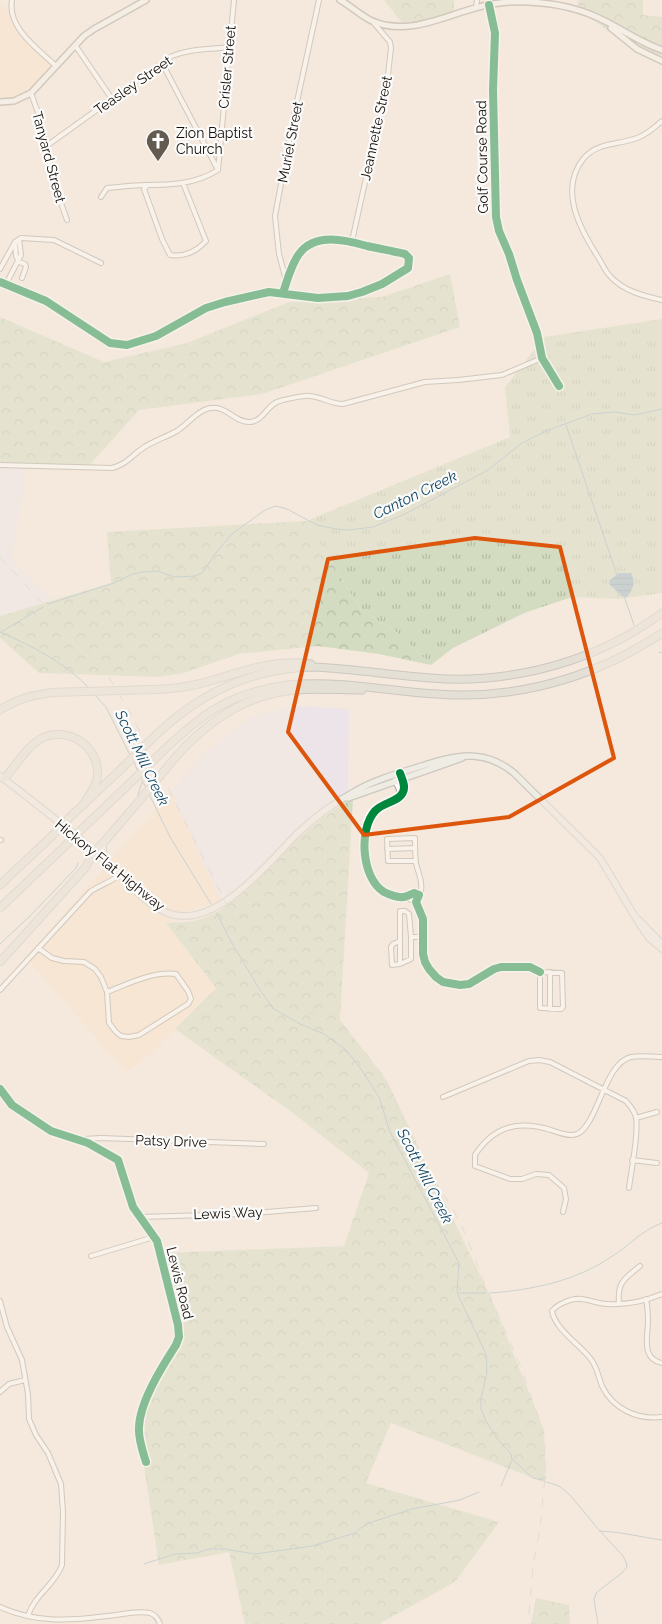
<svg xmlns="http://www.w3.org/2000/svg" width="662" height="1624" font-family="Raleway,sans-serif">
	<defs>
		<pattern id="grass-tufts" width="24" height="20" patternUnits="userSpaceOnUse" patternTransform="scale(1.25)"><rect width="24" height="20" fill="#d3dcc1"/><path d="M3 7l-1-3M5 7V3M7 7l1-3M15 17l-1-3M17 17v-4M19 17l1-3" fill="none" stroke="#b4bca4"/></pattern>
		<pattern id="forest-crowns" width="20" height="18" patternUnits="userSpaceOnUse" patternTransform="scale(1.25)"><rect width="20" height="18" fill="#d3dcc1"/><path d="M2 6a3 3 0 1 1 6 0M12 15a3 3 0 1 1 6 0" fill="none" stroke="#b4bca4"/></pattern>
		<pattern id="water-rules" width="6" height="5" patternUnits="userSpaceOnUse" patternTransform="scale(1.25)"><rect width="6" height="5" fill="#9ab4c3"/><path d="M0 2.5h6" fill="none" stroke="#849aa6"/></pattern>
	</defs>
	<rect width="100%" height="100%" fill="#f4e9dc"/>
	<path fill="#f8e2c8" d="M0 1 1 4 56 66 32 95 0 103Z
		M171 792 221 901 183 912 166 923 216 988 148 1056 126 1072 26 957Z"/>
	<path fill="#ede4ea" d="M0 466 26 469 11 561 53 600 0 616Z
		M295 706 349 709 348 792 332 800 312 815 268 856 255 872 220 900 171 792 204 754 251 717Z"/>
	<path fill="url(#grass-tufts)" d="M662 319V593L619 599 572 597 524 613 453 648 431 665 399 634 361 610 306 521 510 437 505 387 544 337Z"/>
	<path fill="url(#forest-crowns)" d="M384 0H454V15L407 29Z
		M579 0H643V15L662 17V56L640 51 577 10Z
		M450 274 460 327 262 394 139 410 86 469H26L0 466V317L104 362 187 343 289 302 382 297Z
		M306 521 361 610 399 634 431 665 379 654 318 646 238 654 184 673 159 677 39 673 0 638V616L111 583 107 532Z
		M353 799 340 1020 387 1081 492 1300 544 1430 546 1483 391 1423 366 1483 499 1522 455 1582 379 1624H245L229 1552 159 1565 139 1433 156 1376 180 1334 161 1253 344 1246 369 1173 293 1113 175 1029 216 988 166 923C175 922 184 923 193 921 234 913 268 867 297 840 313 825 332 809 353 799Z
		M536 1598 569 1605 570 1624H531Z"/>
	<path fill="url(#water-rules)" d="M619 573H631C636 583 633 589 627 597L622 596 610 585V580Z"/>
	<g fill="none" stroke-linecap="round" stroke-linejoin="round">
		<path stroke="#9ab4c3" stroke-width="1" d="M566 425 617 575
			M624 596 634 625
			M48 604 114 583 133 574 142 572 158 571 174 577 196 576 203 572 215 554 232 534 265 510 276 506 287 509 317 525 336 529 349 530 373 527 405 514 488 470 522 443 546 431 592 414 614 412 635 415 662 409
			M0 632C32 646 66 663 90 689
			M1 632 43 607
			M659 652 662 653
			M94 694 106 707 131 757
			M134 762 138 772
			M140 776 146 788
			M149 794 170 837 211 904
			M138 795 142 782
			M217 913 229 938 260 990 274 1009 300 1024 324 1034 346 1050 361 1069 379 1097 390 1132 459 1263 457 1293 486 1354 487 1372 481 1399V1409L486 1421 496 1437 511 1454 512 1459 533 1478 543 1480
			M0 944 30 916 76 868 78 863
			M458 1293H486
			M490 1293C532 1290 576 1281 611 1257 629 1246 642 1230 662 1223
			M547 1482 559 1486 570 1495 599 1530 623 1556 626 1562 627 1567 622 1573 597 1592 594 1599 598 1624
			M501 1486 512 1460
			M600 1531C621 1532 641 1537 662 1540
			M144 1564 175 1554 197 1553 209 1549H225L255 1554 312 1546 355 1533 362 1527 372 1522 412 1509 460 1500 479 1492"/>
		<g stroke="#a9a094" stroke-width="6">
			<path id="street" d="M12 0C7 28 38 49 56 66
				M489 5 495 33 493 90 496 217 499 231 509 254 517 280 537 333 542 358 559 386
				M476 7 477 0
				M75 45 112 99
				M162 63 218 170
				M31 93 38 113 56 189 67 220
				M662 121C654 128 646 135 637 138 618 145 598 142 584 158 558 189 580 229 598 257 602 263 605 271 610 276 623 291 644 296 662 300
				M45 147 172 56C193 48 207 50 229 47
				M148 185 144 189 162 239 170 255C185 257 196 252 206 241L183 183
				M101 197 107 188C120 187 133 185 146 185 171 185 196 184 218 170L234 0
				M352 241 387 83 391 48 390 42 373 22
				M15 242 21 238 54 240 101 263
				M15 242 16 256 19 262
				M19 262 25 264 26 267 22 278
				M0 269 15 242
				M0 282 46 301 110 343 127 345 156 336 206 308 225 302 269 292 318 298 348 296 362 292 382 284 408 268 409 258 405 254C393 251 380 249 367 246 346 240 315 232 299 254 291 265 287 281 283 293
				M6 284 21 255 19 239
				M287 284 279 254 275 216 293 120 319 0
				M0 465 112 468C127 464 131 456 143 448 153 441 166 437 177 431 186 425 194 415 204 410 225 401 233 423 250 422 264 421 268 403 280 401 286 399 306 395 310 396 322 397 331 404 343 404L425 382 458 380 502 375 542 358
				M400 773C402 779 406 786 403 792 399 802 383 802 375 811 358 830 362 879 384 892 388 894 398 898 403 897 406 897 411 894 414 893L419 895 416 902 423 919V954L425 962 429 969 436 977 443 982 460 985 469 984 494 969 501 967H530L540 972
				M395 780 401 795
				M0 840H1
				M387 849 415 848
				M416 861H388L387 839 415 838C415 846 415 855 416 863 418 874 423 879 421 891L418 893
				M404 897 416 902
				M411 937 409 914 405 911H400V941L393 944 391 947 392 965 400 964 411 959V937H423
				M38 948 52 958 64 961 84 962 95 969 101 977 107 992 109 1023 116 1032 121 1036 129 1037 139 1035 188 1004 191 999 188 991 176 974C153 971 128 984 107 992
				M400 964V941
				M540 972 562 973 563 1007 561 1009 540 1008Z
				M550 972V1009
				M0 990 90 892C98 886 113 881 119 875
				M0 1089 12 1105 51 1131 88 1143 118 1160 133 1207 157 1241 178 1325 179 1337 176 1345C162 1367 140 1401 139 1427 138 1439 143 1452 146 1462
				M443 1097 529 1061 539 1060 550 1062 626 1101C630 1106 635 1111 636 1118 639 1133 631 1171 629 1188
				M636 1118 657 1112
				M83 1139 101 1138 264 1144
				M632 1160 657 1163
				M563 1212 566 1199 564 1188 549 1175 536 1174 522 1179H510L475 1166V1155C494 1126 518 1120 551 1130 559 1133 570 1137 577 1134 598 1125 604 1063 631 1057 640 1055 653 1057 662 1057
				M140 1217 240 1214 316 1208
				M91 1256 154 1237
				M662 1294C645 1301 626 1305 607 1304 590 1303 582 1294 565 1302 560 1304 556 1306 552 1311 555 1329 579 1344 590 1358 597 1366 598 1376 602 1386 613 1409 637 1420 662 1417
				M646 1299C648 1308 648 1315 648 1323 647 1339 642 1359 662 1363
				M0 1301 7 1327 22 1360 28 1394 29 1419 36 1435 48 1453 61 1484 63 1512 62 1565C55 1585 34 1595 28 1616
				M619 1304C617 1282 624 1279 640 1266
				M0 1392 9 1384 25 1380
				M0 1607C36 1623 69 1621 107 1616 120 1615 137 1610 150 1613 156 1615 158 1619 160 1624"/>
		</g>
		<g stroke="#a9a094" stroke-width="8">
			<path id="secondary" d="M340 0C351 6 361 16 372 21 407 36 442 17 475 8 492 3 511 1 528 2 555 3 580 8 605 21 625 31 639 42 662 50
				M611 28 637 49 662 61
				M0 102 14 101 31 93 84 36 94 29 146 0"/>
		</g>
		<g stroke="#ccc7c0" stroke-width="8">
			<path id="primary" d="M0 776C30 799 60 822 89 847 96 853 103 858 109 864 127 881 149 909 174 915 221 925 269 861 299 832 315 817 334 803 354 792 375 779 404 772 428 764 460 754 486 750 514 773L600 858 640 925 649 938 662 949
				M348 798 462 758
				M103 843V851L105 860
				M639 920 662 944"/>
		</g>
		<g stroke="#ccc7c0" stroke-width="9">
			<path id="highway" d="M136 690C155 690 175 689 194 685 235 676 266 658 311 664
				M0 710C21 696 43 692 68 692
				M156 735C200 693 253 668 313 667 358 669 402 677 447 679 523 681 600 659 662 613
				M164 750C179 736 195 721 213 710 294 662 373 694 458 695 531 696 602 673 662 633
				M174 759C206 722 246 694 296 690 317 688 340 690 362 690
				M4 779C16 766 27 745 44 737 72 726 102 750 97 779 95 789 87 798 82 806
				M70 817 118 772
				M83 828 126 787
				M0 885 52 836
				M0 908 64 847
				M0 962 67 888 86 867 94 851 103 843 135 806"/>
		</g>
		<use href="#street" stroke="#fdfcfa" stroke-width="4"/>
		<use href="#secondary" stroke="#f6f3f0" stroke-width="5"/>
		<use href="#primary" stroke="#efece4" stroke-width="5.5"/>
		<use href="#highway" stroke="#e5e0d6" stroke-width="7"/>
		<path stroke="#cfcbc8" stroke-width="1" stroke-dasharray="9 9" stroke-linecap="butt" d="M0 557 107 674 130 712 245 941 271 987 282 998 297 1009 325 1018 337 1025 362 1048 384 1077 419 1156 453 1209 465 1233 485 1285 520 1365 541 1424 545 1445V1477L540 1529 533 1565 528 1624"/>
		<g stroke="#ccc7c0" stroke-width="9" stroke-linecap="butt">
			<path id="highway-bridge" d="M68 692 136 690
				M118 772 156 735
				M126 787 164 750
				M135 806 174 759
				M52 836 70 817
				M64 847 83 828"/>
		</g>
		<use href="#highway-bridge" stroke="#e5e0d6" stroke-width="7"/>
		<g stroke="#fbfbfb" stroke-width="11">
			<path id="cycleway" d="M489 5 495 33 493 90 496 217 499 231 509 254 517 280 537 333 542 358 559 386
				M0 282 46 301 110 343 127 345 156 336 206 308 225 302 269 292 318 298 348 296 362 292 382 284 408 268 409 258 405 254C393 251 380 249 367 246 346 240 315 232 299 254 291 265 287 281 283 293
				M400 773C402 779 406 786 403 792 399 802 383 802 375 811 358 830 362 879 384 892 388 894 398 898 403 897 406 897 411 894 414 893L419 895 416 902 423 919V954L425 962 429 969 436 977 443 982 460 985 469 984 494 969 501 967H530L540 972
				M0 1089 12 1105 51 1131 88 1143 118 1160 133 1207 157 1241 178 1325 179 1337 176 1345C162 1367 140 1401 139 1427 138 1439 143 1452 146 1462"/>
		</g>
		<use href="#cycleway" stroke="#00873e" stroke-width="8"/>
	</g>
	<path d="M0 0H662V1624H0ZM475 538 560 547 614 758 509 817 364 835 288 732 328 559Z" fill="#f4e9dc" fill-opacity=".55" fill-rule="evenodd"/>
	<path fill="none" stroke="#de550c" stroke-width="4" stroke-linejoin="round" d="M475 538 560 547 614 758 509 817 364 835 288 732 328 559Z"/>
	<defs>
		<g id="church-pin" transform="scale(1.25)"><path d="M0 17L-7.5 6A9.5 9.5 0 1 1 7.5 6Z" fill="#645b50" stroke="#fbfbfb"/><path d="M-1.2-6h2.4v3.5h3.3v2.4h-3.3V6h-2.4V-.1h-3.3v-2.4h3.3Z" fill="#fff"/></g>
	</defs>
	<g fill-rule="evenodd">
		<use href="#church-pin" x="158" y="141"/>
	</g>
	<g text-anchor="middle" dominant-baseline="central" stroke-width="4.5" stroke-linejoin="round" paint-order="stroke">
		<g font-size="14" fill="#160e04" stroke="#fbfbfb">
			<text transform="translate(227 67) rotate(-85)">Crisler Street</text>
			<text transform="translate(133 85) rotate(-35)">Teasley Street</text>
			<text transform="translate(376 128) rotate(-78)">Jeannette Street</text>
			<text transform="translate(290 142) rotate(-79)">Muriel Street</text>
			<text transform="translate(49 157) rotate(75)">Tanyard Street</text>
			<text transform="translate(482 157) rotate(-91)">Golf Course Road</text>
			<text transform="translate(110 865) rotate(39)">Hickory Flat Highway</text>
			<text transform="translate(171 1141) rotate(2)">Patsy Drive</text>
			<text transform="translate(228 1213) rotate(-2)">Lewis Way</text>
			<text transform="translate(180 1283) rotate(76)">Lewis Road</text>
		</g>
		<g font-size="14" fill="#160e04" stroke="#fbfbfb" text-anchor="start">
			<text x="176" y="133">Zion Baptist<tspan x="176" dy="16">Church</tspan></text>
		</g>
		<g font-size="15" font-style="italic" fill="#124562" stroke="#fbfbfb">
			<text transform="translate(415 495) rotate(-26)">Canton Creek</text>
			<text transform="translate(142 758) rotate(64)">Scott Mill Creek</text>
			<text transform="translate(425 1176) rotate(63)">Scott Mill Creek</text>
		</g>
	</g>
</svg>
